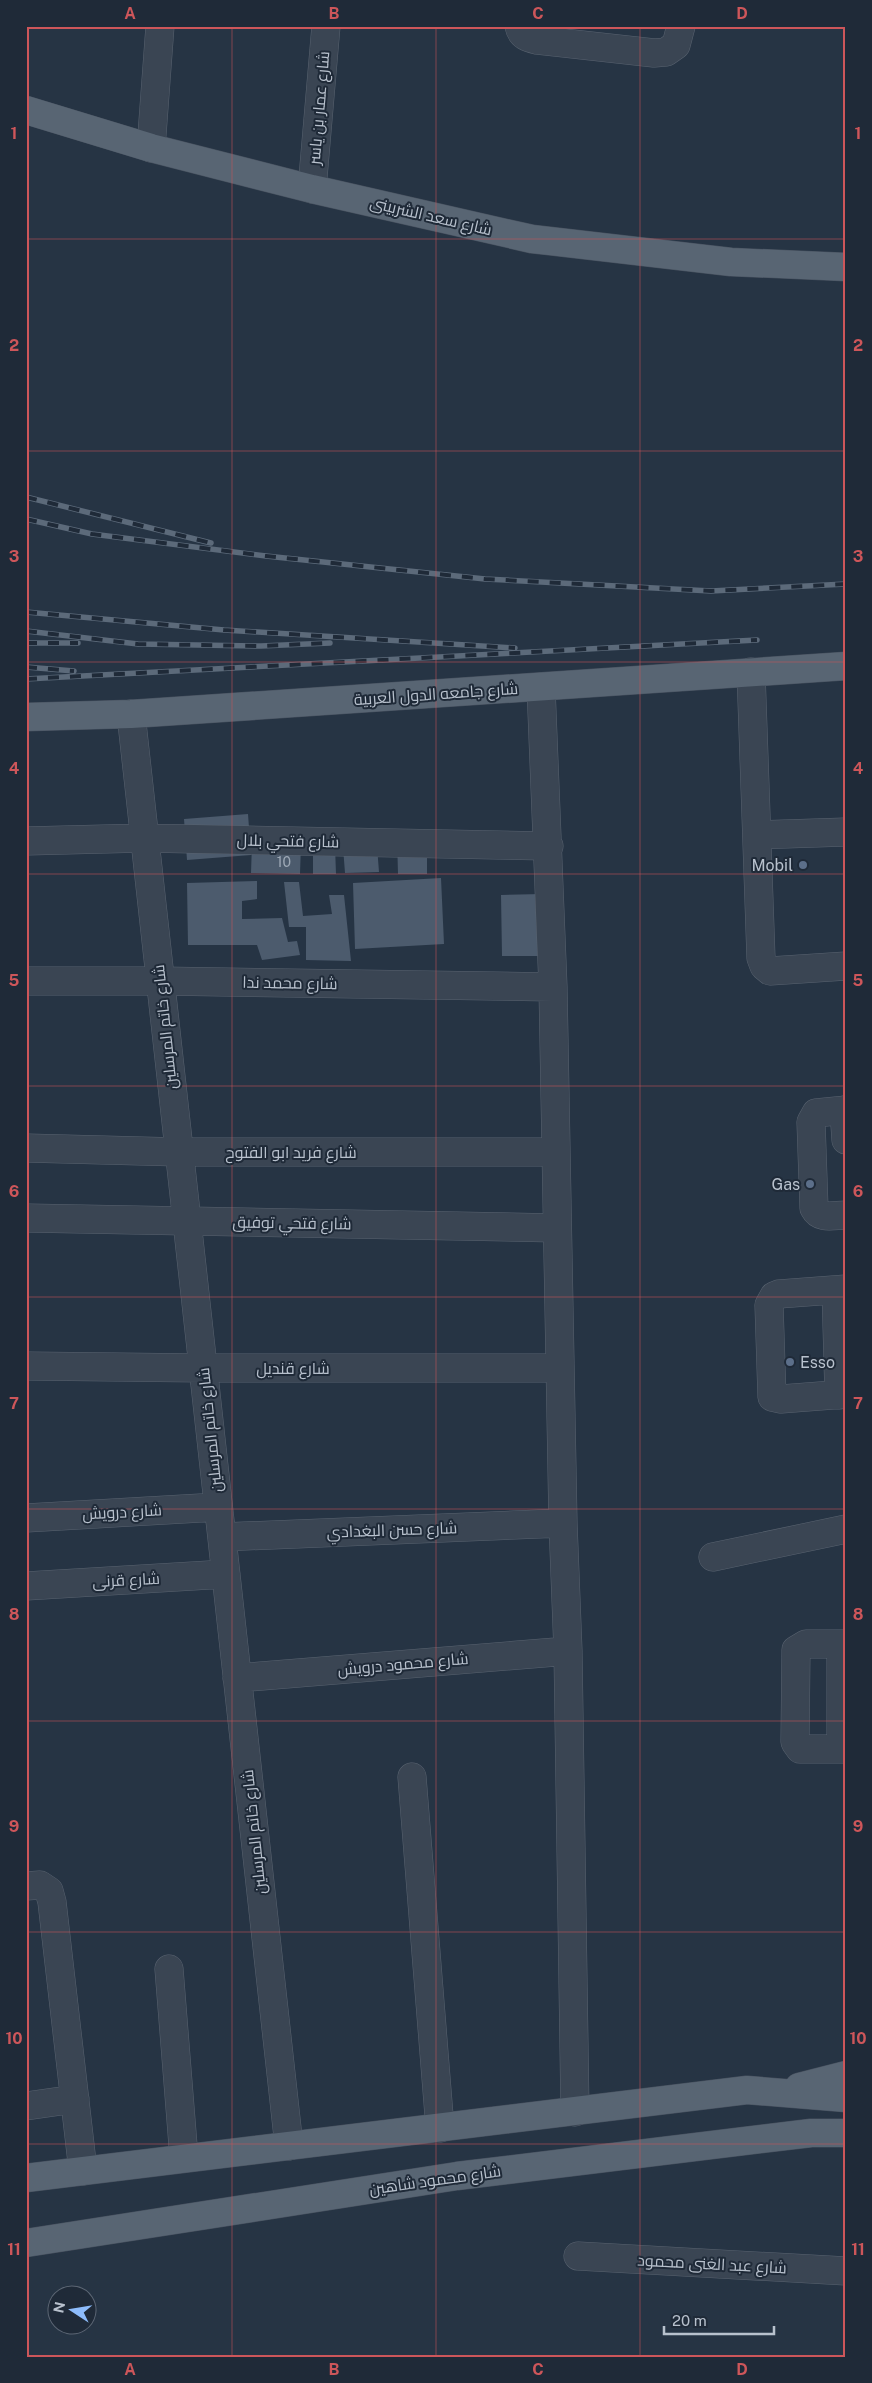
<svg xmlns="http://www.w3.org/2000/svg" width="872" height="2383" font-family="'Public Sans',Cairo,sans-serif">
	<rect width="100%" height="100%" fill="#263444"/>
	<path fill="#4c5b6d" d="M248 814 251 855 187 860 184 819Z
		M397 838H427V874H398Z
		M252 843 301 844 300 874 251 873Z
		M335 846 336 874H313V847Z
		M377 846 379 872 345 873 343 847Z
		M441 878 444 944 355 949 353 883Z
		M257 881V899L242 901V919L282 918 288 942 297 941 300 955 262 960 257 945H188L187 883Z
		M284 882H299L303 916 332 914 329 895H344L351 961 306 960V927H289Z
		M542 894V956H502L501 895Z"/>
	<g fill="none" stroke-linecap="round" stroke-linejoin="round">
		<g stroke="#596370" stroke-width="29">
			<path id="minor" d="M519 26C521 36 528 38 537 40L654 53 666 52 676 45 681 26
				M151 148 160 26
				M312 189 326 26
				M751 672 761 958 764 966 770 971 846 966
				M541 687 553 987 563 1523 568 1651 575 2112
				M131 714 289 2146
				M757 835 846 832
				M26 841 144 838 549 846
				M26 981H160L553 987
				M844 1110 846 1140
				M846 1110 816 1113 811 1122 814 1208C820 1220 834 1215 846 1215
				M26 1148 179 1152H555
				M26 1218 557 1228
				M846 1289 779 1294 774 1296 769 1305 772 1397 781 1399 846 1394
				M836 1290 839 1395
				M26 1366 203 1368H560
				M26 1518 218 1507
				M222 1537 563 1523
				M713 1557 846 1529
				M26 1586 226 1574
				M841 1644V1749
				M846 1644H806L796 1650 795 1742 800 1749H846
				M237 1678 568 1651
				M412 1777 440 2128
				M26 1886 40 1885 49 1891 52 1902 83 2171
				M169 1969 184 2158
				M26 2106 75 2099
				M578 2256 846 2271"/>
		</g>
		<g stroke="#47515f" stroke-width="29">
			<path id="major" d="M26 110 151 148 312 189 532 239 731 262 846 267
				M26 717 131 714 846 666
				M799 2087 846 2075
				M26 2178 747 2090 846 2098
				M26 2243 457 2176 811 2133H846"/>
		</g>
		<use href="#minor" stroke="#3a4553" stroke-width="28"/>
		<use href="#major" stroke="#586573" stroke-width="28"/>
		<g stroke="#5c6a7a" stroke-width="5.5">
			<path id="rail" d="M26 497 211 543
				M26 519 92 534 266 556 485 579 711 591 846 584
				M26 612 224 630 515 648
				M26 631 138 644 261 646 330 643
				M26 643H78
				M26 667 74 671
				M26 679 757 640"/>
		</g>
		<use href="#rail" stroke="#1f2a38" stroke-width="4" stroke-dasharray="11" stroke-linecap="butt"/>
	</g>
	<path fill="none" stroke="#cd565a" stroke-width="1" stroke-opacity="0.55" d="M232 26V2357M436 26V2357M640 26V2357M26 239H846M26 451H846M26 662H846M26 874H846M26 1086H846M26 1297H846M26 1509H846M26 1721H846M26 1932H846M26 2144H846"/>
	<g fill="#5c6f8a" stroke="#1f2a38" stroke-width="2">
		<circle cx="803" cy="865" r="5"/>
		<circle cx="810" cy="1184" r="5"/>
		<circle cx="790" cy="1362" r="5"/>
	</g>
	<g text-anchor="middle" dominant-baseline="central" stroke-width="4" stroke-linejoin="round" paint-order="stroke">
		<g font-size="14" fill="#9da8b5">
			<text x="284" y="862">10</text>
		</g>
		<g font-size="16" fill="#b8c1cd" stroke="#1f2a38">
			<text transform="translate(319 108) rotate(-85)">شارع عمار بن ياسر</text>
			<text transform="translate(431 216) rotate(13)">شارع سعد الشربينى</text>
			<text transform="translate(436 694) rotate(-4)">شارع جامعه الدول العربية</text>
			<text transform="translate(288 841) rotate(1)">شارع فتحي بلال</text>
			<text transform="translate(290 983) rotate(1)">شارع محمد ندا</text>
			<text transform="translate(165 1027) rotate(-96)">شارع خاتم المرسلين</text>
			<text x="291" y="1152">شارع فريد ابو الفتوح</text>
			<text transform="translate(292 1223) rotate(1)">شارع فتحي توفيق</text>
			<text x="293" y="1368">شارع قنديل</text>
			<text transform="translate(210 1430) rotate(-96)">شارع خاتم المرسلين</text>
			<text transform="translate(122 1512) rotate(-3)">شارع درويش</text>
			<text transform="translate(392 1530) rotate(-2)">شارع حسن البغدادي</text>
			<text transform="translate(126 1580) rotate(-3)">شارع قرنى</text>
			<text transform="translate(403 1664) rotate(-5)">شارع محمود درويش</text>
			<text transform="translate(254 1832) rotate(-96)">شارع خاتم المرسلين</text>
			<text transform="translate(435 2180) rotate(-8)">شارع محمود شاهين</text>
			<text transform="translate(712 2264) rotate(3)">شارع عبد الغنى محمود</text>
		</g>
		<g font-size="16" fill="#b8c1cd" stroke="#1f2a38" text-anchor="end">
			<text x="793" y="865">Mobil</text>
			<text x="800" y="1184">Gas</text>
			<text x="800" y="1362" text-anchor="start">Esso</text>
		</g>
	</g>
	<rect width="872" height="2383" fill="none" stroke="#1f2a38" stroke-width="55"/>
	<g transform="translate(72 2310) rotate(282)"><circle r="24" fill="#1f2a38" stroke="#5c6674"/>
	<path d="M0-4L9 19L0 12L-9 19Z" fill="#8dbcfc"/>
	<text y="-8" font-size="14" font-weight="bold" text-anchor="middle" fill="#b8c1cd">N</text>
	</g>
	<path d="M664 2326v8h110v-8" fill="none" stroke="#b8c1cd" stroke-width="2.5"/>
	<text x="672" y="2326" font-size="15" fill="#b8c1cd" stroke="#1f2a38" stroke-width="4" paint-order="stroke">20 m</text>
	<rect x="28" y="28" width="816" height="2328" fill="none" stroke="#cd565a" stroke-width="2"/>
	<g font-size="16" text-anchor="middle" font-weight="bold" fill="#cd565a">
		<text x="130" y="19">A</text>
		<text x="334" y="19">B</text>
		<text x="538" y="19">C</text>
		<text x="742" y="19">D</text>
		<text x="14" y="139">1</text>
		<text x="858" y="139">1</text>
		<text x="14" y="351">2</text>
		<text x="858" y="351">2</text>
		<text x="14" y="562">3</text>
		<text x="858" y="562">3</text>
		<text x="14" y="774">4</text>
		<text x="858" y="774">4</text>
		<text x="14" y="986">5</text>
		<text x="858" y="986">5</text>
		<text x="14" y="1197">6</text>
		<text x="858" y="1197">6</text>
		<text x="14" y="1409">7</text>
		<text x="858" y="1409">7</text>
		<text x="14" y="1620">8</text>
		<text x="858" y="1620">8</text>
		<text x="14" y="1832">9</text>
		<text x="858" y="1832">9</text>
		<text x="14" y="2044">10</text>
		<text x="858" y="2044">10</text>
		<text x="14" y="2255">11</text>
		<text x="858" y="2255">11</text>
		<text x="130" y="2375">A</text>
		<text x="334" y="2375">B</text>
		<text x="538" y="2375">C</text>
		<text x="742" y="2375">D</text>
	</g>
</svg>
